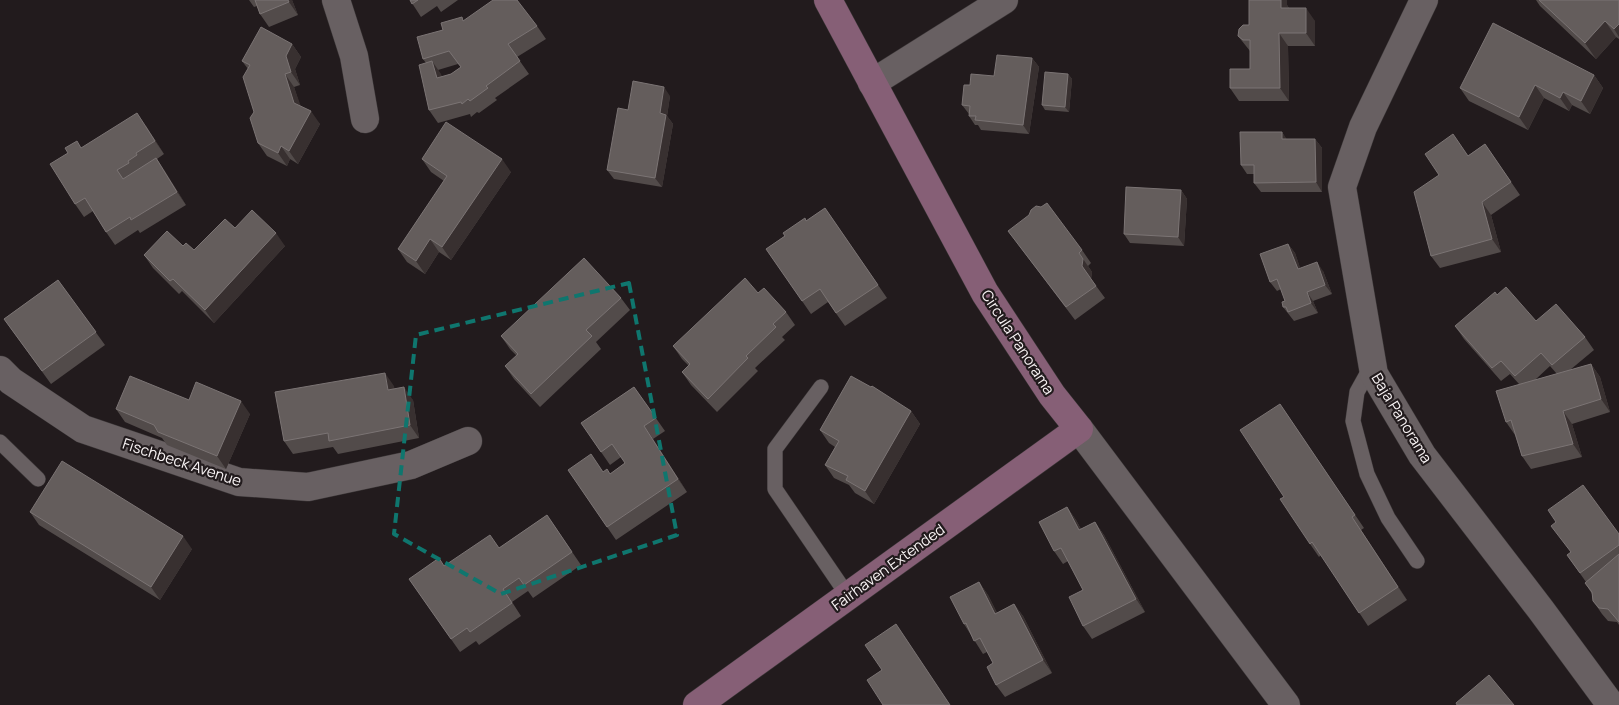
<svg xmlns="http://www.w3.org/2000/svg" width="1619" height="705" font-family="Manrope,sans-serif">
	<rect width="100%" height="100%" fill="#221b1d"/>
	<g fill="none" stroke-linecap="round" stroke-linejoin="round">
		<g stroke="#3a3536" stroke-width="16">
			<path id="lane" d="M1372 365 1357 392 1353 421 1367 474 1388 518 1417 561
				M821 387 775 449V489L848 596
				M0 442 38 479"/>
		</g>
		<g stroke="#3a3536" stroke-width="29">
			<path id="street" d="M336 0 354 56 365 119
				M1424 0 1363 127 1342 187 1374 374 1422 455 1541 610 1611 705
				M872 83 1004 0
				M0 370 11 381 83 429 239 482 308 487 411 465 468 441
				M1079 429 1286 705"/>
		</g>
		<g stroke="#3a3536" stroke-width="29">
			<path id="secondary" d="M697 705 1079 429 1052 395 985 293 828 0"/>
		</g>
		<use href="#lane" stroke="#686062" stroke-width="15"/>
		<use href="#street" stroke="#686062" stroke-width="28"/>
		<use href="#secondary" stroke="#865f76" stroke-width="28"/>
	</g>
	<path fill="#524b4a" fill-rule="evenodd" d="M249 0H292L298 15 269 27 260 14 257 6 254 7Z
		M410 0H458L441 12 437 6 421 17Z
		M1249 0H1287V5L1289 8 1315 21V46H1288L1289 101H1239L1230 88 1250 69V51L1238 36 1249 25Z
		M1536 0H1619V39L1616 37 1596 59 1540 6Z
		M464 20 537 26 546 39 517 57 529 74 495 98 497 100 479 113 477 112 471 117 470 114 438 123 429 110 426 63 423 59 443 30ZM458 64 461 67 451 74 442 77 438 70Z
		M292 44 301 57 295 69 300 85 294 87 300 106 320 124 298 164 290 159 287 166 267 156 258 143 248 69 242 61Z
		M1032 58 1039 67 1029 134 981 130 978 125H975L969 116V114L962 105 970 85 994 76Z
		M1068 74 1072 79 1069 112 1045 110 1042 105Z
		M1594 75 1603 88 1590 114 1572 105 1569 111 1544 98 1528 130 1469 101 1460 88Z
		M670 96 667 116 673 124 662 187 614 179 607 170 628 110Z
		M146 126 164 154 157 159 186 205 140 233 138 230 115 245 106 232 93 211 84 217 75 204 68 153 82 148Z
		M1282 132 1286 139H1315L1322 148V192H1261L1254 183V174H1247L1241 165Z
		M1485 144 1520 195 1491 215 1501 252 1440 268 1431 256 1439 175Z
		M422 159 511 172 451 260 439 252 425 274 407 262 398 249 444 181 431 172Z
		M1181 190 1187 199 1184 246 1130 243 1124 234Z
		M825 208 887 298 845 326 828 302 811 314 766 249Z
		M235 228 285 246 214 323 182 291 179 294 153 268 144 255 183 246 194 250Z
		M1008 231 1082 250 1091 263 1088 266 1092 272 1091 279 1105 298 1075 320Z
		M1288 244 1295 253 1300 268 1323 271 1332 294 1313 301 1318 313 1294 321 1283 307 1285 301 1281 289 1277 291 1270 282Z
		M58 280 105 345 51 384 4 319Z
		M758 293 786 312 795 325 782 337 785 340 755 368 758 371 717 412 691 385 682 372 689 366 682 359 673 346Z
		M1497 295 1536 321 1585 337 1594 350 1570 370 1591 364 1600 377 1610 412 1572 424 1582 457 1531 469 1522 456 1515 435 1506 422 1519 384 1510 374 1501 381 1464 339 1455 326ZM1550 366 1557 374 1535 380Z
		M621 298 630 310 596 342 601 349 540 407 514 379 505 366 517 356 510 349 501 336Z
		M394 386V389L413 400 419 438 338 454 333 447 293 454 284 441Z
		M634 387 665 431 653 439 687 492 616 540 568 470 603 472 610 474 625 463 621 457 610 465 581 423Z
		M189 400 250 414 226 469 167 445 162 438 125 422 116 409Z
		M1280 404 1364 528 1361 530 1407 600 1368 626 1321 555 1319 557 1310 544 1284 497Z
		M911 411 920 424 874 504 855 493 849 485 834 478 825 465 835 447 829 443 820 430Z
		M1067 507 1076 520 1081 529 1095 522 1104 535 1145 612 1092 639 1083 626V590L1068 561 1063 564 1054 551Z
		M30 512 192 549 160 600 39 525Z
		M547 515 581 565 533 598 528 591 512 602 521 616 479 645 476 641 460 652 409 579 499 548Z
		M1619 534V625L1617 622 1608 621 1602 614 1593 601 1592 594 1585 583 1586 582 1567 555Z
		M979 582 988 595 997 613 1014 604 1023 616 1052 673 1005 697 996 685 993 663 987 652 983 654 964 624Z"/>
	<path fill="#383030" d="M288 0H292L298 15 289 2Z
		M1280 0H1287V5L1290 10 1281 8Z
		M1306 8 1315 21V46L1306 33Z
		M1605 21 1616 37 1596 59 1585 43Z
		M1619 24V37L1614 29Z
		M1279 33 1288 46 1289 101 1280 88Z
		M292 44 301 57 295 69 300 85 291 72 286 56Z
		M1032 58 1039 67 1029 134 1023 125Z
		M432 61 441 74 446 91 437 78Z
		M285 74 294 87 304 115 294 103Z
		M1068 74 1072 79 1069 112 1065 107Z
		M1594 75 1603 88 1590 114 1581 101Z
		M1535 85 1544 98 1528 130 1519 117Z
		M664 87 670 96 667 116 673 124 662 187 655 178 660 113Z
		M1563 92 1572 105 1569 111 1560 98Z
		M311 111 320 124 298 164 289 151Z
		M137 113 146 126 164 154 155 141Z
		M1282 132 1288 141 1282 139Z
		M1315 139 1322 148V192L1316 182Z
		M281 146 290 159 287 166 278 153Z
		M156 158 165 171 186 205 177 192Z
		M502 159 511 172 451 260 442 247Z
		M1181 190 1187 199 1184 246 1178 237Z
		M1482 202 1491 215 1501 252 1492 239Z
		M276 233 285 246 214 323 205 310Z
		M430 239 439 252 425 274 416 261Z
		M1288 244 1295 253 1304 279 1298 269Z
		M1079 253 1092 272 1091 279 1082 266Z
		M1317 262 1323 271 1332 294 1325 285Z
		M1307 292 1313 301 1318 313 1311 303Z
		M1591 364 1600 377 1610 412 1601 399Z
		M385 373 394 386 397 403 388 390Z
		M404 387 413 400 419 438 410 425Z
		M241 401 250 414 226 469 217 456Z
		M911 411 920 424 874 504 865 491Z
		M1563 411 1572 424 1582 457 1573 444Z
		M644 426 653 439 687 492 678 479Z
		M1067 507 1076 520 1088 543 1079 530Z
		M1352 517 1361 530 1407 600 1398 587Z
		M1095 522 1104 535 1145 612 1136 599Z
		M183 536 192 549 160 600 151 587Z
		M979 582 988 595 1004 627 995 614Z
		M1014 604 1023 616 1052 673 1043 660Z"/>
	<path fill="#645d5c" stroke="#7b7474" d="M255 0H288L289 2 260 14Z
		M410 0H418L412 4Z
		M493 0H517L537 26 508 44 520 61 486 86 488 88 470 101 468 99 462 104 461 102 429 110 419 65 432 61 437 78 451 74 461 67 449 51 423 59 417 37 443 30 441 23 462 17 463 21Z
		M1249 0H1281V8H1306V33H1279L1280 88H1230V69H1250V40H1243L1238 36 1239 29 1243 25H1249Z
		M1539 0H1619V24L1614 29 1605 21 1585 43Z
		M1493 23 1594 75 1581 101 1563 92 1560 98 1535 85 1519 117 1460 88Z
		M261 27 292 44 286 56 291 72 285 74 294 103 311 111 289 151 281 146 278 153 258 143 250 118 254 112 243 77 250 65 242 61Z
		M997 55 1032 58 1023 125 975 120 976 116H969L970 106 962 105 964 85H970L971 74 994 76Z
		M1045 72 1068 74 1065 107 1042 105Z
		M633 81 664 87 660 113 666 115 655 178 607 170 618 108 628 110Z
		M137 113 155 141 136 153 137 155 128 161 129 163 117 170 123 179 156 158 177 192 131 220 130 217 106 232 85 198 75 204 50 164 68 153 65 148 77 141 81 148Z
		M446 122 502 159 442 247 430 239 416 261 398 249 447 176 422 159Z
		M1240 132H1282V139H1315L1316 182 1254 183V165H1241Z
		M1453 134 1468 156 1485 144 1511 182 1482 202 1492 239 1431 256 1414 192 1439 175 1425 154Z
		M1126 187 1181 190 1178 237 1124 234Z
		M1047 203 1082 250 1079 253 1083 259 1082 266 1096 286 1066 307 1008 231 1029 215 1031 210 1036 206 1041 207Z
		M825 208 878 285 836 313 820 289 802 301 766 249 785 236 783 233 805 218 806 221Z
		M252 210 276 233 205 310 173 279 170 281 144 255 167 231 183 246 186 243 194 250 225 219 235 228Z
		M1288 244 1298 269 1317 262 1325 285 1307 292 1311 303 1288 312 1286 307H1283L1282 302 1285 301 1277 279 1270 282 1260 254Z
		M584 258 621 298 586 330 592 336 531 394 505 366 518 354 501 336Z
		M745 278 758 293 764 288 786 312 773 324 776 327 746 356 748 358 708 399 682 372 690 364 673 346Z
		M58 280 96 332 42 371 4 319Z
		M1506 287 1536 321 1556 304 1585 337 1552 365 1541 353 1515 376 1501 361 1492 368 1455 326 1495 292 1497 295Z
		M1591 364 1601 399 1563 411 1573 444 1522 456 1511 420 1506 422 1496 391Z
		M385 373 388 390 404 387 410 425 329 441 328 433 284 441 275 392Z
		M130 376 189 400 196 382 241 401 217 456 158 432 154 425 116 409Z
		M851 376 871 387 872 386 911 411 865 491 846 480 848 476 825 465 839 441 820 430Z
		M634 387 656 418 644 426 678 479 607 527 568 470 591 454 603 472 607 469 610 474 625 463 612 444 601 452 581 423Z
		M1280 404 1355 515 1352 517 1398 587 1359 613 1312 542 1310 544 1280 499 1284 497 1240 430Z
		M62 461 183 536 151 587 30 512Z
		M1583 485 1619 534V545L1580 573 1567 555 1571 552 1551 526 1556 522 1548 510Z
		M1067 507 1079 530 1095 522 1136 599 1083 626 1069 597 1083 590 1061 548 1054 551 1039 522Z
		M547 515 572 552 524 585 519 578 503 589 512 603 470 632 467 628 451 639 409 579 439 558 444 566 490 535 499 548Z
		M1619 554V622L1608 609 1599 608 1593 601 1592 592 1585 583Z
		M979 582 995 614 1014 604 1043 660 996 685 987 667 993 663 980 638 974 641 966 623 964 624 950 597Z
		M896 624 950 705H883L867 680 882 670 865 645Z
		M1489 675 1514 705H1457L1456 703Z"/>
	<path fill="none" stroke="#0f766e" stroke-width="4" stroke-dasharray="10 6" stroke-linejoin="round" d="M629 283 677 535 501 594 394 534 416 335Z"/>
	<g text-anchor="middle" dominant-baseline="central" stroke-width="4.5" stroke-linejoin="round" paint-order="stroke">
		<g font-size="15" fill="#f8f3f4" stroke="#221b1d">
			<text transform="translate(1018 342) rotate(57)">Circula Panorama</text>
			<text transform="translate(1402 418) rotate(59)">Baja Panorama</text>
			<text transform="translate(182 462) rotate(18)">Fischbeck Avenue</text>
			<text transform="translate(888 567) rotate(-36)">Fairhaven Extended</text>
		</g>
	</g>
</svg>
